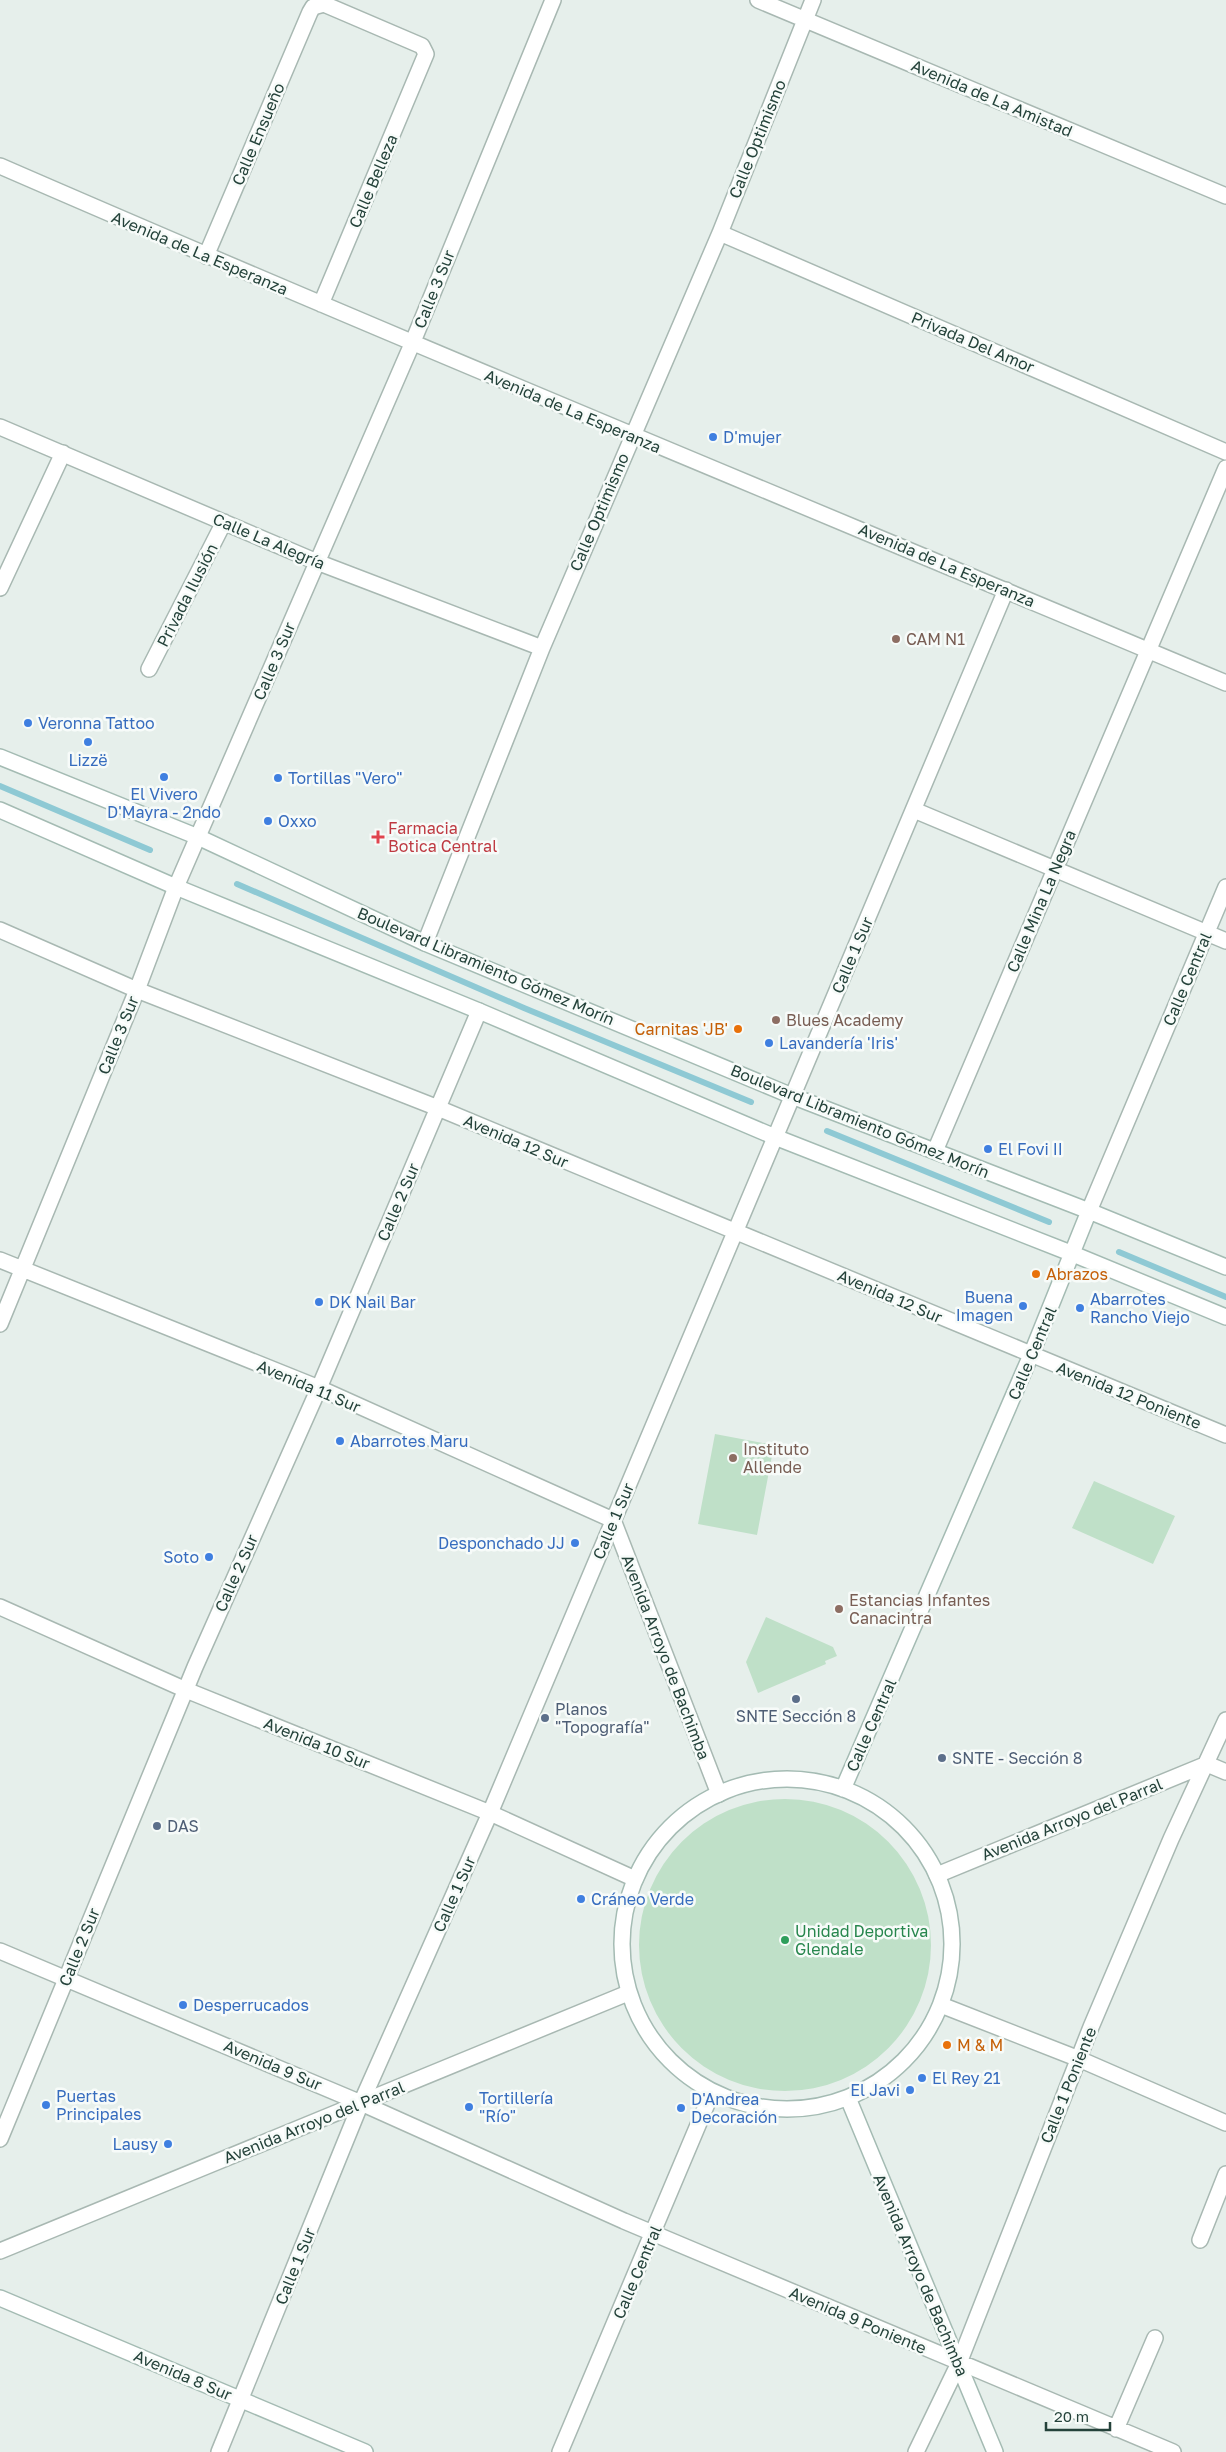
<svg xmlns="http://www.w3.org/2000/svg" width="1226" height="2452" font-family="'Golos Text',sans-serif">
	<rect width="100%" height="100%" fill="#e6efeb"/>
	<path fill="#bfe0c8" d="M715 1434 774 1445 757 1535 698 1524Z
		M1094 1481 1175 1516 1153 1564 1072 1528Z
		M766 1617 833 1647 837 1656 825 1661 826 1664 758 1693 746 1662Z
		M639 1945a146 146 0 1 1 292 0a146 146 0 1 1-292 0Z"/>
	<g fill="none" stroke-linecap="round" stroke-linejoin="round">
		<path stroke="#8ec9d4" stroke-width="6" d="M0 786 150 850
			M237 884 524 1008 751 1102
			M827 1131 1049 1222
			M1119 1252 1226 1297"/>
		<g stroke="#a8b8b2" stroke-width="18">
			<path id="minor" d="M758 0 1226 196
				M0 166C407 343 817 511 1226 683
				M720 233 1226 452
				M206 256 310 12 313 7 324 4 422 46 426 54 321 304
				M0 427 317 562 542 648
				M0 588 63 453
				M149 669 224 522
				M914 810 1226 941
				M0 930 137 990 438 1108 1226 1435
				M425 943 542 648 720 233 813 0
				M935 1151 1226 468
				M1089 1211 1226 887
				M0 1260 319 1388 613 1520 719 1794
				M0 1324 137 990 176 887 412 344 553 0
				M1207 1764 1226 1772
				M937 1875 1207 1764
				M0 1951 361 2103 624 2221 1173 2452
				M941 2005 1079 2059 1226 2123
				M0 2139 195 1667 319 1388 479 1011
				M1200 2240 1226 2174
				M1116 2429 1155 2338
				M219 2452 361 2103 490 1813 1006 590
				M560 2452 712 2092
				M916 2452 959 2363 1091 2027 1171 1839 1226 1720"/>
		</g>
		<g stroke="#a8b8b2" stroke-width="18">
			<path id="tertiary" d="M0 1607 186 1690 490 1813 635 1879
				M0 2251 628 1993"/>
		</g>
		<g stroke="#a4bbb3" stroke-width="18">
			<path id="secondary" d="M0 757 198 837 425 943 792 1096 1089 1211 1226 1267
				M0 810 176 887 479 1011 775 1137 1073 1254 1226 1317
				M622 1944a165 165 0 1 1 330 0a165 165 0 1 1-330 0Z
				M843 1789 1031 1355 1089 1211
				M848 2098 995 2452
				M0 2298 365 2452"/>
		</g>
		<use href="#minor" stroke="#fff" stroke-width="15"/>
		<use href="#tertiary" stroke="#fff" stroke-width="15"/>
		<use href="#secondary" stroke="#fff" stroke-width="15"/>
	</g>
	<g fill="#3f7fe0" stroke="#f7fbf9" stroke-width="2">
		<circle cx="713" cy="437" r="5"/>
		<circle cx="28" cy="723" r="5"/>
		<circle cx="88" cy="742" r="5"/>
		<circle cx="164" cy="777" r="5"/>
		<circle cx="278" cy="778" r="5"/>
		<circle cx="268" cy="821" r="5"/>
		<circle cx="769" cy="1043" r="5"/>
		<circle cx="988" cy="1149" r="5"/>
		<circle cx="319" cy="1302" r="5"/>
		<circle cx="1023" cy="1306" r="5"/>
		<circle cx="1080" cy="1308" r="5"/>
		<circle cx="340" cy="1441" r="5"/>
		<circle cx="575" cy="1543" r="5"/>
		<circle cx="209" cy="1557" r="5"/>
		<circle cx="581" cy="1899" r="5"/>
		<circle cx="183" cy="2005" r="5"/>
		<circle cx="922" cy="2078" r="5"/>
		<circle cx="910" cy="2090" r="5"/>
		<circle cx="46" cy="2105" r="5"/>
		<circle cx="469" cy="2107" r="5"/>
		<circle cx="681" cy="2108" r="5"/>
		<circle cx="168" cy="2144" r="5"/>
	</g>
	<g fill="#8d6e63" stroke="#f7fbf9" stroke-width="2">
		<circle cx="896" cy="639" r="5"/>
		<circle cx="776" cy="1020" r="5"/>
		<circle cx="733" cy="1458" r="5"/>
		<circle cx="839" cy="1609" r="5"/>
	</g>
	<path fill="#e0444e" stroke="#f7fbf9" stroke-width="2" d="M375.5 829.5h5v5h5v5h-5v5h-5v-5h-5v-5h5z"/>
	<g fill="#e8710a" stroke="#f7fbf9" stroke-width="2">
		<circle cx="738" cy="1029" r="5"/>
		<circle cx="1036" cy="1274" r="5"/>
		<circle cx="947" cy="2045" r="5"/>
	</g>
	<g fill="#5c6f8a" stroke="#f7fbf9" stroke-width="2">
		<circle cx="796" cy="1699" r="5"/>
		<circle cx="545" cy="1718" r="5"/>
		<circle cx="942" cy="1758" r="5"/>
		<circle cx="157" cy="1826" r="5"/>
	</g>
	<circle fill="#2e9e5b" stroke="#f7fbf9" stroke-width="2" cx="785" cy="1940" r="5"/>
	<g text-anchor="middle" dominant-baseline="central" stroke-width="5" stroke-linejoin="round" paint-order="stroke">
		<g font-size="16" fill="#24423a" stroke="#f7fbf9">
			<text transform="translate(992 98) rotate(23)">Avenida de La Amistad</text>
			<text transform="translate(258 134) rotate(-67)">Calle Ensueño</text>
			<text transform="translate(757 139) rotate(-68)">Calle Optimismo</text>
			<text transform="translate(373 181) rotate(-67)">Calle Belleza</text>
			<text transform="translate(200 253) rotate(23)">Avenida de La Esperanza</text>
			<text transform="translate(434 289) rotate(-68)">Calle 3 Sur</text>
			<text transform="translate(973 342) rotate(23)">Privada Del Amor</text>
			<text transform="translate(573 411) rotate(23)">Avenida de La Esperanza</text>
			<text transform="translate(599 512) rotate(-67)">Calle Optimismo</text>
			<text transform="translate(269 541) rotate(23)">Calle La Alegría</text>
			<text transform="translate(947 565) rotate(23)">Avenida de La Esperanza</text>
			<text transform="translate(187 595) rotate(-63)">Privada Ilusión</text>
			<text transform="translate(274 661) rotate(-67)">Calle 3 Sur</text>
			<text transform="translate(1041 901) rotate(-67)">Calle Mina La Negra</text>
			<text transform="translate(852 955) rotate(-67)">Calle 1 Sur</text>
			<text transform="translate(486 966) rotate(23)">Boulevard Libramiento Gómez Morín</text>
			<text transform="translate(1187 979) rotate(-67)">Calle Central</text>
			<text transform="translate(118 1035) rotate(-68)">Calle 3 Sur</text>
			<text transform="translate(860 1121) rotate(22)">Boulevard Libramiento Gómez Morín</text>
			<text transform="translate(516 1141) rotate(23)">Avenida 12 Sur</text>
			<text transform="translate(398 1202) rotate(-67)">Calle 2 Sur</text>
			<text transform="translate(890 1296) rotate(23)">Avenida 12 Sur</text>
			<text transform="translate(1032 1353) rotate(-67)">Calle Central</text>
			<text transform="translate(309 1386) rotate(23)">Avenida 11 Sur</text>
			<text transform="translate(1129 1395) rotate(22)">Avenida 12 Poniente</text>
			<text transform="translate(613 1521) rotate(-67)">Calle 1 Sur</text>
			<text transform="translate(236 1573) rotate(-66)">Calle 2 Sur</text>
			<text transform="translate(666 1657) rotate(69)">Avenida Arroyo de Bachimba</text>
			<text transform="translate(871 1725) rotate(-66)">Calle Central</text>
			<text transform="translate(317 1743) rotate(22)">Avenida 10 Sur</text>
			<text transform="translate(1072 1819) rotate(-22)">Avenida Arroyo del Parral</text>
			<text transform="translate(454 1894) rotate(-66)">Calle 1 Sur</text>
			<text transform="translate(79 1947) rotate(-68)">Calle 2 Sur</text>
			<text transform="translate(273 2065) rotate(23)">Avenida 9 Sur</text>
			<text transform="translate(1068 2085) rotate(-68)">Calle 1 Poniente</text>
			<text transform="translate(314 2122) rotate(-22)">Avenida Arroyo del Parral</text>
			<text transform="translate(295 2266) rotate(-68)">Calle 1 Sur</text>
			<text transform="translate(637 2272) rotate(-67)">Calle Central</text>
			<text transform="translate(921 2275) rotate(67)">Avenida Arroyo de Bachimba</text>
			<text transform="translate(858 2320) rotate(23)">Avenida 9 Poniente</text>
			<text transform="translate(183 2375) rotate(23)">Avenida 8 Sur</text>
		</g>
		<g font-size="16" fill="#366cbe" stroke="#f7fbf9" text-anchor="start">
			<text x="723" y="437">D'mujer</text>
			<text x="38" y="723">Veronna Tattoo</text>
			<text x="88" y="760" text-anchor="middle">Lizzë</text>
			<text x="288" y="778">Tortillas "Vero"</text>
			<text x="164" y="794" text-anchor="middle">El Vivero<tspan x="164" dy="18">D'Mayra - 2ndo</tspan></text>
			<text x="278" y="821">Oxxo</text>
			<text x="779" y="1043">Lavandería 'Iris'</text>
			<text x="998" y="1149">El Fovi II</text>
			<text x="1013" y="1297" text-anchor="end">Buena<tspan x="1013" dy="18">Imagen</tspan></text>
			<text x="1090" y="1299">Abarrotes<tspan x="1090" dy="18">Rancho Viejo</tspan></text>
			<text x="329" y="1302">DK Nail Bar</text>
			<text x="350" y="1441">Abarrotes Maru</text>
			<text x="565" y="1543" text-anchor="end">Desponchado JJ</text>
			<text x="199" y="1557" text-anchor="end">Soto</text>
			<text x="591" y="1899">Cráneo Verde</text>
			<text x="193" y="2005">Desperrucados</text>
			<text x="932" y="2078">El Rey 21</text>
			<text x="900" y="2090" text-anchor="end">El Javi</text>
			<text x="56" y="2096">Puertas<tspan x="56" dy="18">Principales</tspan></text>
			<text x="479" y="2098">Tortillería<tspan x="479" dy="18">"Río"</tspan></text>
			<text x="691" y="2099">D'Andrea<tspan x="691" dy="18">Decoración</tspan></text>
			<text x="158" y="2144" text-anchor="end">Lausy</text>
		</g>
		<g font-size="16" fill="#785e54" stroke="#f7fbf9" text-anchor="start">
			<text x="906" y="639">CAM N1</text>
			<text x="786" y="1020">Blues Academy</text>
			<text x="743" y="1449">Instituto<tspan x="743" dy="18">Allende</tspan></text>
			<text x="849" y="1600">Estancias Infantes<tspan x="849" dy="18">Canacintra</tspan></text>
		</g>
		<g font-size="16" fill="#be3a42" stroke="#f7fbf9" text-anchor="start">
			<text x="388" y="828">Farmacia<tspan x="388" dy="18">Botica Central</tspan></text>
		</g>
		<g font-size="16" fill="#c56008" stroke="#f7fbf9" text-anchor="start">
			<text x="728" y="1029" text-anchor="end">Carnitas 'JB'</text>
			<text x="1046" y="1274">Abrazos</text>
			<text x="957" y="2045">M &amp; M</text>
		</g>
		<g font-size="16" fill="#4e5e75" stroke="#f7fbf9" text-anchor="start">
			<text x="555" y="1709">Planos<tspan x="555" dy="18">"Topografía"</tspan></text>
			<text x="796" y="1716" text-anchor="middle">SNTE Sección 8</text>
			<text x="952" y="1758">SNTE - Sección 8</text>
			<text x="167" y="1826">DAS</text>
		</g>
		<g font-size="16" fill="#27864d" stroke="#f7fbf9" text-anchor="start">
			<text x="795" y="1931">Unidad Deportiva<tspan x="795" dy="18">Glendale</tspan></text>
		</g>
	</g>
	<path d="M1046 2422v8h64v-8" fill="none" stroke="#24423a" stroke-width="2.5"/>
	<text x="1054" y="2422" font-size="15" fill="#24423a" stroke="#f7fbf9" stroke-width="4" paint-order="stroke">20 m</text>
</svg>
